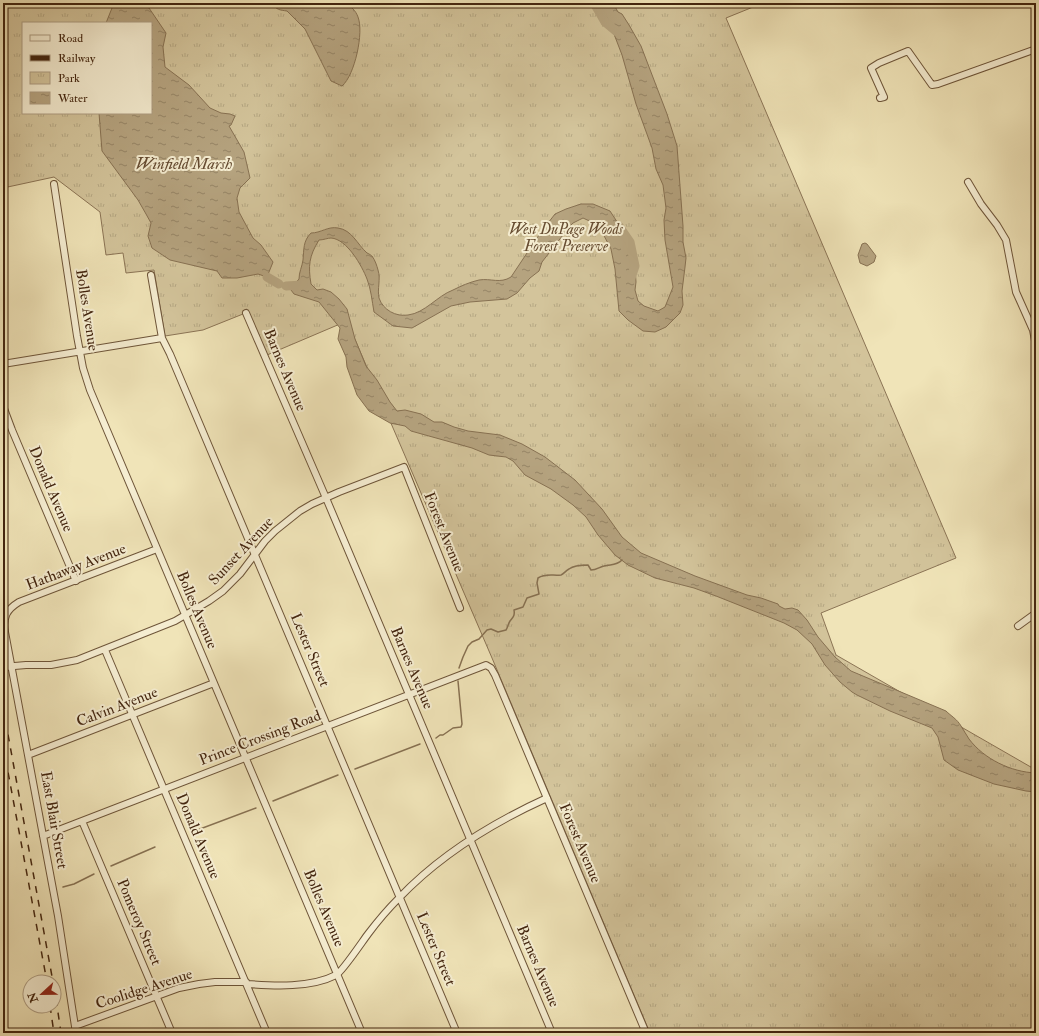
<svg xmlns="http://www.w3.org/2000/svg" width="1039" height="1036" font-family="'IM FELL Double Pica',serif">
	<defs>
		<pattern id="park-tufts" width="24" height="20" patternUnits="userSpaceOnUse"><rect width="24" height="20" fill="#d3c49b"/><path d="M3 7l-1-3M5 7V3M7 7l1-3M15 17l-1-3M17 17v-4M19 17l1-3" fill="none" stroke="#b6a884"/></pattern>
		<pattern id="water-ripples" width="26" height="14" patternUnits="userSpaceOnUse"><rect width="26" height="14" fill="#b5a37f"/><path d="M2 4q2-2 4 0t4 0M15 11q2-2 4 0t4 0" fill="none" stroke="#958566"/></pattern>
	</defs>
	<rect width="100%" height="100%" fill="#f0e4b8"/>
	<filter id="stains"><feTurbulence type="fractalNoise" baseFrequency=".005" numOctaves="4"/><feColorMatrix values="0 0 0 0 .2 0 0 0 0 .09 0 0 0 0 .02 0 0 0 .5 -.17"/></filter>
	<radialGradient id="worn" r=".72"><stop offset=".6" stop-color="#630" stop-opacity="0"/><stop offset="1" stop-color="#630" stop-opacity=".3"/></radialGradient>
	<path fill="url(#park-tufts)" stroke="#8b7455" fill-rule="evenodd" d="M3 3H763L726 18 956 558 821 613 836 655 1036 770V1033H650L492 658 347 321 267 355 248 312 203 330 165 336 154 270 126 273 123 253 106 255 100 212 54 177 3 188ZM23 23H151V113H23Z"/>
	<path fill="url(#water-ripples)" stroke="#877152" d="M114 3 142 4 149 8 166 33 163 47 165 67 189 85 210 108 221 113 230 114 235 116 231 125 229 126 244 152 250 178 240 188 237 198 239 212 253 238 261 245 273 262 267 277 258 274 237 278H222L217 271 170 260 152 248 148 236 151 223 146 214 138 200 102 151 99 113H151V23H106Z
		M272 3H345C351 6 356 11 358 17 364 32 355 75 342 86L331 81 305 29 287 11C280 10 276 10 272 3Z
		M596 3H613L618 12 622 14 629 25 641 46 667 114 677 146 683 226V242L686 258 685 267 682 291 683 305 680 313 666 327 655 332 643 331 628 320 619 311 615 269 611 249 601 230 596 224 583 218 573 223 570 226 542 262 539 271 530 278 517 293 507 299 470 302 451 306 412 328 393 326 374 312C372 301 371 289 367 279 362 266 347 239 331 238 328 238 323 240 319 240 309 256 308 266 311 284L317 290 323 289 331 292 339 299 347 309 355 339 366 366 377 380 390 402 397 411 405 410 421 414 434 422H442L454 427 468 431 500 435 522 444 545 457 575 480 602 509 622 537 641 553 695 576 747 595 761 598 778 604 779 606 785 609 792 608 798 610 807 620 818 637 835 657 851 671 946 711C951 716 957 719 961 726 964 730 966 735 969 739 984 759 1011 772 1036 773V792L1026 791 994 784 958 770 944 760 938 737 932 728 890 711 857 695 852 692 840 682 825 665 812 644 797 630 784 623 716 596 694 588 655 578 628 565 615 555 598 535 586 517 573 505 551 489 525 475 513 461 506 457 489 455 472 448 411 431 405 426 390 423 369 411 357 395 347 367 346 357 338 339 340 328 319 302 294 294 291 290 293 286 299 279C299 272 302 267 303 260 304 249 303 241 311 233 321 233 328 226 338 228 352 230 357 244 367 253 368 253 372 256 372 256 375 260 377 266 378 270 381 279 377 289 379 298 383 310 396 317 408 315 425 313 437 296 453 290 461 286 470 282 479 280 491 278 500 284 511 277L541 232 555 214 566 209 581 204H593L610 211 625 234 635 267 636 282 635 290 638 301 644 306 658 311 665 307 673 287 665 240 664 220 666 208 663 185 656 169 652 148 636 104 622 55 614 34Z
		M865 243 867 244 876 256 874 262 867 266 860 263 858 255 862 244Z"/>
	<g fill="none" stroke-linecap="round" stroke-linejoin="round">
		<path stroke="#877152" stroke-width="1.5" d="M459 668 463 657 468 646 472 642 479 639 487 630 491 629 498 632 506 630C508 627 508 624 510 621 513 617 515 616 514 610L523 607 527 598 539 594 537 583 538 578C546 573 553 576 561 575 564 574 565 571 569 569 573 566 582 565 588 565L591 570C597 570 599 567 604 566 611 564 616 566 622 560
			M436 738 440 735H443L453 728 461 727 462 724 458 681
			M355 769 420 744
			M273 801 338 775
			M192 832 256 808
			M111 866 155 847
			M63 887 74 884 94 874"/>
		<path stroke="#b5a37f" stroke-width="9" d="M594 3 605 22 617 32
			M619 226 630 242 635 266 631 278
			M267 277 279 284
			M286 286 303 285"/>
		<g stroke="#6e5539" stroke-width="8">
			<path id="minor" d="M880 98 884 97 871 68 879 63 908 51 932 85 938 84 1036 49
				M968 182 981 204 997 225 1006 240 1016 292 1033 330 1036 346
				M54 184 77 336 83 368 90 390 362 1033
				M151 275 162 338 170 354 457 1033
				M246 313 326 498 552 1033
				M3 364 162 338
				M3 406 12 430 76 581
				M1018 626 1036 613
				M105 650 267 1033
				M3 667 26 665H51L77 660 175 621 209 601 223 591 240 574 265 541 275 531 300 511 312 504 339 492 404 467 460 608
				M28 755 214 683
				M82 821 172 1033
				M43 836 486 665 491 668 495 675 646 1033
				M247 984C274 986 311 988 336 975 342 972 362 942 368 934 377 922 388 909 399 898 441 854 492 823 547 798
				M75 1026 179 988 199 984 215 982H246
				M76 1033 58 916 5 632C3 617 6 610 19 602L157 549"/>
		</g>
		<use href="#minor" stroke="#f5edd1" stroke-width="6"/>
		<path stroke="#43250f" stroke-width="1.5" stroke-dasharray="7 7" stroke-linecap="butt" d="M3 707 53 982
			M3 745 47 982
			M54 985 61 1033
			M50 1006 54 1033"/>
	</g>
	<g text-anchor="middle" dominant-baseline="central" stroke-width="4" stroke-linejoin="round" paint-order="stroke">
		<g font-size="15" font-style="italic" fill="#674d32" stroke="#f5edd1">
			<text x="566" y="229">West DuPage Woods<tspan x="566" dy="17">Forest Preserve</tspan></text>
		</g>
		<g font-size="15" fill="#43250f" stroke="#f5edd1">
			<text transform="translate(87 310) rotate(81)">Bolles Avenue</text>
			<text transform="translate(285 370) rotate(67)">Barnes Avenue</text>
			<text transform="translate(51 489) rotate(67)">Donald Avenue</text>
			<text transform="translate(444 532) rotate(68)">Forest Avenue</text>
			<text transform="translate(241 551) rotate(-47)">Sunset Avenue</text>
			<text transform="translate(76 567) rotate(-21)">Hathaway Avenue</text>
			<text transform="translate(197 610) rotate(67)">Bolles Avenue</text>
			<text transform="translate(310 650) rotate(67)">Lester Street</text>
			<text transform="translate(412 668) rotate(67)">Barnes Avenue</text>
			<text transform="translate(117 707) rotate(-21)">Calvin Avenue</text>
			<text transform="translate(260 738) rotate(-21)">Prince Crossing Road</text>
			<text transform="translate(54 820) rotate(80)">East Blair Street</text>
			<text transform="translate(198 836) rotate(67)">Donald Avenue</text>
			<text transform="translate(580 843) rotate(67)">Forest Avenue</text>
			<text transform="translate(324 908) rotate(67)">Bolles Avenue</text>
			<text transform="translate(139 922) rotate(67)">Pomeroy Street</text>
			<text transform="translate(436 949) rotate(67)">Lester Street</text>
			<text transform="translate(538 966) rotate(67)">Barnes Avenue</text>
			<text transform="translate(144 989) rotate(-18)">Coolidge Avenue</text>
		</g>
		<g font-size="16" font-style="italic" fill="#654b31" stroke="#f5edd1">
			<text x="184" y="164">Winfield Marsh</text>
		</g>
	</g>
	<rect width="1039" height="1036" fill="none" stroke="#f0e4b8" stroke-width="16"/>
	<rect x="4" y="4" width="1031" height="1028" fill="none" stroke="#43250f" stroke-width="2"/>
	<rect x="8" y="8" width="1023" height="1020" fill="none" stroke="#43250f"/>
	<rect x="22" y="22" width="130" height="92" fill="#f5edd1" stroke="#ae9d83"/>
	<rect x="30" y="35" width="20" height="6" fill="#f5edd1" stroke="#ae9d83"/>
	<text x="58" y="42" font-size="12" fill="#43250f">Road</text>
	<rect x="30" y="55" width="20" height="6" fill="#43250f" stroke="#ae9d83"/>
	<text x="58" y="62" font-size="12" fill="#43250f">Railway</text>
	<rect x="30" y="72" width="20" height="12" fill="url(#park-tufts)" stroke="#ae9d83"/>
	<text x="58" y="82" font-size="12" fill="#43250f">Park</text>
	<rect x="30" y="92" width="20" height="12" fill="url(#water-ripples)" stroke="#ae9d83"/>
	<text x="58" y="102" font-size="12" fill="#43250f">Water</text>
	<g transform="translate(42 994) rotate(248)"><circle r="19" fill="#f5edd1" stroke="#ae9d83"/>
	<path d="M0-3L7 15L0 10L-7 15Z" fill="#8f2418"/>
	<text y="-6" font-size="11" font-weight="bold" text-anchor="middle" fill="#43250f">N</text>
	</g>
	<rect width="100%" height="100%" filter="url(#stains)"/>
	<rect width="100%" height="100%" fill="url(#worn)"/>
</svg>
